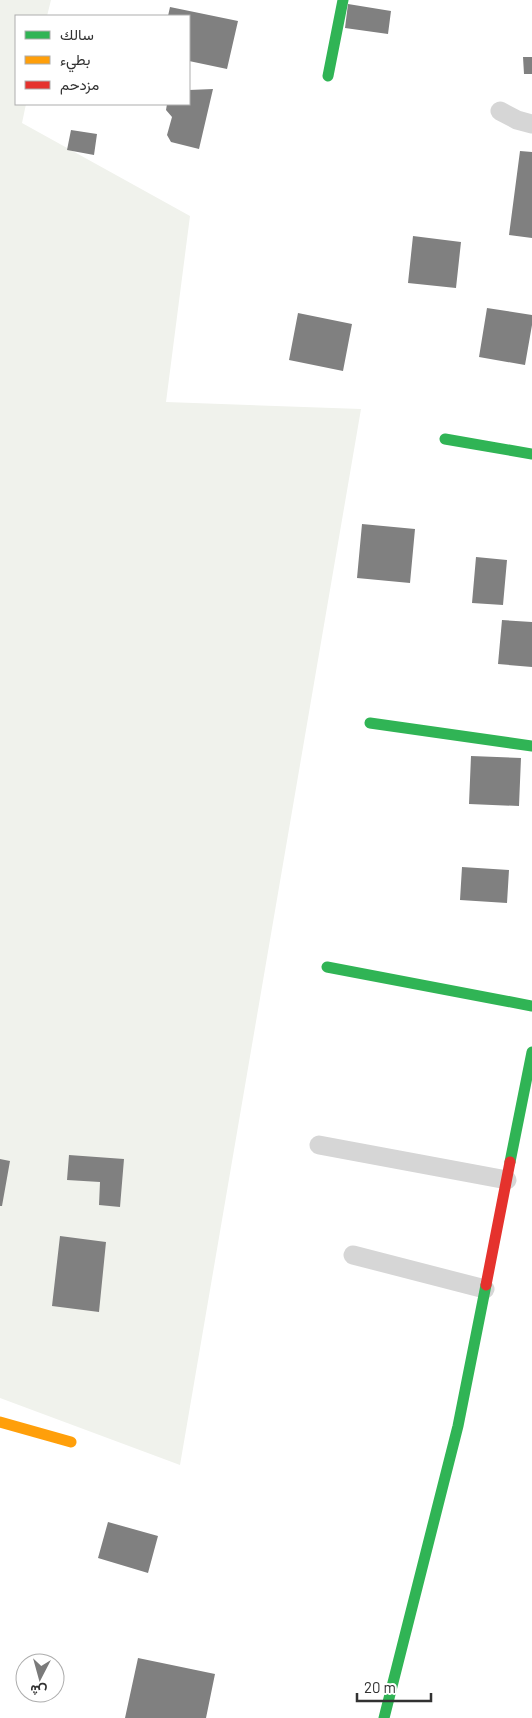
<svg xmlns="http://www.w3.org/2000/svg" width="532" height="1718" font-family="Barlow,Vazirmatn,sans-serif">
	<rect width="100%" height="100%" fill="#fff"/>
	<path fill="#f0f2ec" d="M0 0H51L47 16H16V104H26L22 123 190 216 166 402 361 409 180 1465 0 1398Z"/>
	<path fill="#808080" d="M348 4 391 11 388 34 345 28Z
		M170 7 238 21 227 69 189 61V16H168Z
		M523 57H532V74H524Z
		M213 89 199 149 171 142 167 135 172 117 166 110 167 104H189V90Z
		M71 130 97 134 94 155 67 150Z
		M520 151 532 152V238L509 235Z
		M413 236 461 242 456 288 408 283Z
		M487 308 532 315V325L525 365 479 357Z
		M298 313 352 324 343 371 289 360Z
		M362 524 415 529 410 583 357 578Z
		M476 557 507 560 503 605 472 603Z
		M502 620 532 622V667L498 664Z
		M471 756 521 758 519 806 469 804Z
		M462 867 509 870 507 903 460 900Z
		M69 1155 124 1159 120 1207 99 1205 100 1182 67 1180Z
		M0 1159 10 1161 2 1206H0Z
		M60 1236 106 1242 99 1312 52 1306Z
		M108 1522 158 1536 148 1573 98 1558Z
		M138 1658 215 1674 206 1718H125Z"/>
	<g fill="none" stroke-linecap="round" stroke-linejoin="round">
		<path stroke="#d6d6d6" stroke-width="19" d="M500 111 517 120 532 124
			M319 1145 507 1180
			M353 1255 485 1289"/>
		<path stroke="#30b455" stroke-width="11" d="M328 76 343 0
			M445 439 532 454
			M370 723 532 746
			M327 967 532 1006
			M510 1162 532 1052
			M384 1718 458 1426 486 1285"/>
		<path stroke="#ff9f0a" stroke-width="11" d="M0 1422 71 1442"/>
		<path stroke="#e5322d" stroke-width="11" d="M486 1285 510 1162"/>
	</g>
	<rect x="15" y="15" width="175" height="90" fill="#ffffff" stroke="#adadad"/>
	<rect x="25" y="31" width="25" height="8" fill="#30b455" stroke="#adadad"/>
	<text x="60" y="40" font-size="15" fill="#323232">سالك</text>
	<rect x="25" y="56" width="25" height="8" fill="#ff9f0a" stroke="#adadad"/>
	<text x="60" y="65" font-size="15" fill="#323232">بطيء</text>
	<rect x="25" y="81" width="25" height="8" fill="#e5322d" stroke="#adadad"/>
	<text x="60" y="90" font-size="15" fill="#323232">مزدحم</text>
	<g transform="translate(40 1678) rotate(186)"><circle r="24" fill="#ffffff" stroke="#adadad"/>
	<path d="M0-4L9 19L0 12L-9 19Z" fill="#7a7a7a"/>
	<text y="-8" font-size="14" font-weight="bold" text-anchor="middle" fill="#323232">ش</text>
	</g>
	<path d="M357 1693v8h74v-8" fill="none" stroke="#323232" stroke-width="2.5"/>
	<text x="364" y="1693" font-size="15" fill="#323232" stroke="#ffffff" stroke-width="4" paint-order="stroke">20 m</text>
</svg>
